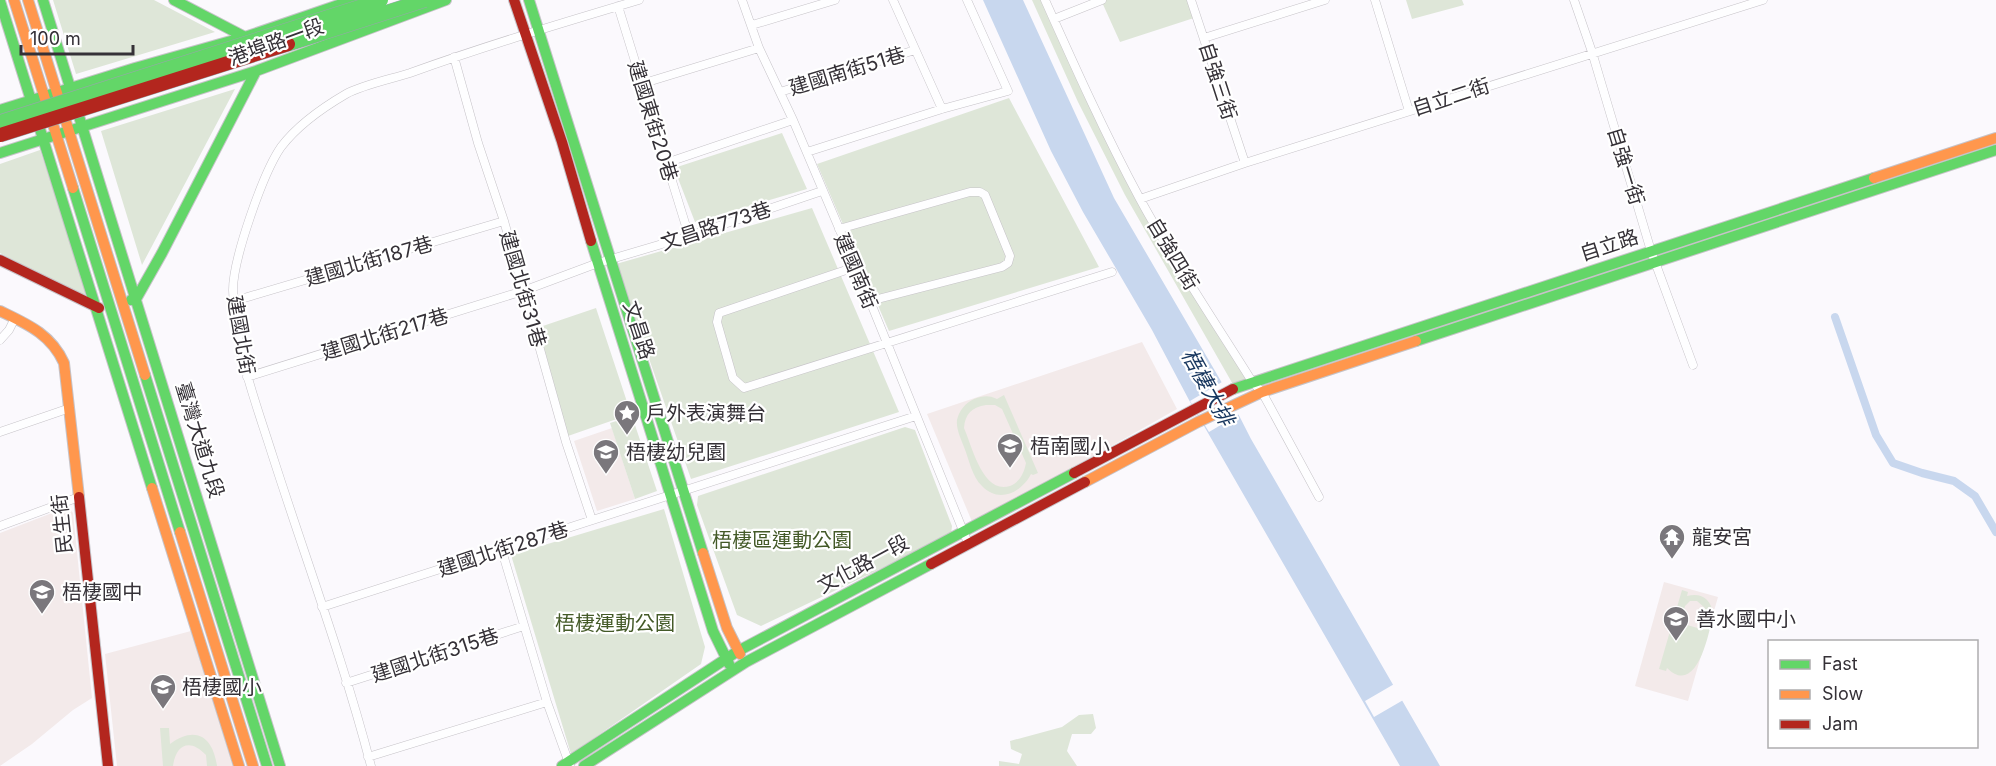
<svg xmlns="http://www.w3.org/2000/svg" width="1996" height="766" font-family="Inter,'Noto Sans TC',sans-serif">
	<rect width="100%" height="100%" fill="#fbf9fd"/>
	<path fill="#f3eaea" d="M1142 342 1177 409 973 524 927 414Z
		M612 428 635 499 597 511 574 441Z
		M65 508 70 509 73 513 92 698 73 710 32 744 0 766V533Z
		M1664 582 1718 597 1688 701 1635 686Z
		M191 631 233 766H117L105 654Z"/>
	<path fill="#dee6d8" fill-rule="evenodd" d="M53 0H154L215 32 76 74Z
		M1032 0H1044L1134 188 1248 377 1235 388 1125 195 1078 102Z
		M1101 0H1191L1197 17 1120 42Z
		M1406 0H1462L1464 5 1412 19Z
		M235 89 142 265 101 131Z
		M1009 98 1099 267 889 331 817 164Z
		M782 133 807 189 695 222 674 168Z
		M40 150 87 291 85 294H79L0 253V164Z
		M812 208 899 412 691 479 616 264Z
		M596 308 631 414 568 436 537 328Z
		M1004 395 1038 473 1033 475 1031 474C1022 492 999 504 982 486 972 477 969 459 964 447 961 439 956 429 957 420 959 411 965 403 974 399 983 396 988 395 997 399ZM986 405H995L1002 409 1026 463C1024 473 1020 482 1010 486 983 495 972 446 964 428 965 414 972 407 986 405Z
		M632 416 657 491 635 499 610 423Z
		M905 427 915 430 952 526 951 535 761 626 737 615 697 505 698 496Z
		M664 509 705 647 701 664 571 754 511 555Z
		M1682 590 1688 592 1687 596C1701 592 1711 599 1713 613 1710 631 1697 698 1667 668L1666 671 1659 669ZM1690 601H1697L1705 608V615L1701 629 1680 623 1685 606Z
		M1093 714 1096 728 1091 734H1072L1067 751 1077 766H999V761L1019 764 1022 754 1011 749 1010 741 1062 727 1079 715Z
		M160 728H169L170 744C196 725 213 737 217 766H207L206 755C190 738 176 744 173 766H163Z"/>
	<path fill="#c8d7ee" d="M983 0H1023L1114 198 1225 388 1251 439 1440 766H1400L1189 400 1152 330 1083 212 1051 151Z"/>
	<path fill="#fbf9fd" d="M1222 382 1241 413 1209 432 1190 401Z
		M1396 683 1405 699 1374 717 1365 701Z"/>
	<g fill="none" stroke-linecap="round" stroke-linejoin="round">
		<path stroke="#c8d7ee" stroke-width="8" d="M1835 317 1876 435 1893 463 1922 473 1954 481 1975 496 1996 532"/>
		<g stroke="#c6c3c8" stroke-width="9">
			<path id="street" d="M742 0 759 48 793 120 870 301 968 543
				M893 0 942 109
				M1045 0C1075 67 1105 134 1140 199 1174 262 1215 322 1253 383L1262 392 1319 497
				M1191 0 1245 163
				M1375 0 1409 111
				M1574 0 1592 52 1651 251 1693 365
				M618 6 689 236
				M1054 19 1102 0
				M752 25 835 0
				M1204 38 1325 0
				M454 57 478 143 504 221 566 442 592 520
				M641 84 759 48
				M780 92 915 50
				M807 152 942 109 1008 91 967 0
				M666 163 793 120
				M1140 199 1245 163 1763 0
				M839 229 970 192H980L985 195 1010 256 1008 263 1002 267 870 301
				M855 267 719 313 717 322 733 378 744 388 1112 272
				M234 301 504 221
				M0 340 9 330 15 318
				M247 377 523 291 598 263 689 236 822 191
				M0 432 70 408
				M0 526 79 497
				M502 551 547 702 570 766
				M322 607 916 416
				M346 683 524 626
				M368 757 547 702
				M371 766C344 662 306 560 273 457 256 403 234 347 233 290 233 259 263 173 281 147 297 126 322 108 346 94 362 85 391 79 410 73 485 46 562 23 639 0"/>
		</g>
		<g stroke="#c6c3c8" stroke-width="12">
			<path id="fast" d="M43 0 280 766
				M174 0 245 37
				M529 0 703 553
				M0 1 152 488
				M0 110 135 68 245 37 353 0
				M0 153 256 71 446 0
				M73 188 180 532
				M591 241 713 631 729 664
				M131 300 136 299 162 253 256 71
				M1416 341 1996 150
				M145 375 267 766
				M1233 389 1874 178
				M562 766 738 651 1074 473
				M584 766 746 662 931 564"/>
		</g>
		<g stroke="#c6c3c8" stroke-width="12">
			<path id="slow" d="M14 0 73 188
				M28 0 145 375
				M1874 178 1996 138
				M0 311C27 324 51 334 64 363L79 497
				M1085 482 1198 422 1262 392 1416 341
				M152 488 239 766
				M180 532 253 766
				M703 553 727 628 740 654"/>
		</g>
		<g stroke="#c6c3c8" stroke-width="12">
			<path id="jam" d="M514 0 562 142 591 241
				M0 260 99 308
				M1074 473 1233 389
				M79 497 108 766
				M931 564 1085 482"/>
		</g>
		<use href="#street" stroke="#fefeff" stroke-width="8"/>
		<use href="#fast" stroke="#63d668" stroke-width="10"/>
		<use href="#slow" stroke="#ff974d" stroke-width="10"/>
		<use href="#jam" stroke="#b3261e" stroke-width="10"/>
		<g stroke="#97a6ab" stroke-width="15" stroke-linecap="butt">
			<path id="fast-bridge" d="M288 44 425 0
				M0 122 381 0"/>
		</g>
		<g stroke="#97a6ab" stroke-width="15" stroke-linecap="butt">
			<path id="jam-bridge" d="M0 135 288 44"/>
		</g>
		<use href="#fast-bridge" stroke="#63d668" stroke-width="14"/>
		<use href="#jam-bridge" stroke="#b3261e" stroke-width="14"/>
	</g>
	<defs>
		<g id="sight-pin" transform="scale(1.35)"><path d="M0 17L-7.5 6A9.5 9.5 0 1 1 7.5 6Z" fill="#7a777c" stroke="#fff"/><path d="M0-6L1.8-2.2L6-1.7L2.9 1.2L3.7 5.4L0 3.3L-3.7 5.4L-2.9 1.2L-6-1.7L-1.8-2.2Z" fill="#fff"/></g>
		<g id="school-pin" transform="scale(1.35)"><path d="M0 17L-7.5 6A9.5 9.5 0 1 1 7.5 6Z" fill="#7a777c" stroke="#fff"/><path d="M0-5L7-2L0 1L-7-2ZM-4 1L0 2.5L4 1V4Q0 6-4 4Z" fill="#fff"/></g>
		<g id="temple-pin" transform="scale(1.35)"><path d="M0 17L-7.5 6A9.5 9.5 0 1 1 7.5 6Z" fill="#7a777c" stroke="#fff"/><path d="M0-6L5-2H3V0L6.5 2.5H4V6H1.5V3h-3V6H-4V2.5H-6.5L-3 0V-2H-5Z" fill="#fff"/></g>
	</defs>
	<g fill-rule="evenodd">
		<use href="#sight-pin" x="627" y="413"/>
		<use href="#school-pin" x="1010" y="446"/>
		<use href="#school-pin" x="606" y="452"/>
		<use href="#temple-pin" x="1672" y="537"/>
		<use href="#school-pin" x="42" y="592"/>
		<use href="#school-pin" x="1676" y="619"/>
		<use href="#school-pin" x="163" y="687"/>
	</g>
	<g text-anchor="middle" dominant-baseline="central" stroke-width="4.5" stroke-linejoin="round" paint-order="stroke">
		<g font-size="20" fill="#353137" stroke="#fff">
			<text transform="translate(276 42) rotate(-20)">港埠路一段</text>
			<text transform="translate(847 71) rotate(-17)">建國南街51巷</text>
			<text transform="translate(1218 81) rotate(72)">自強三街</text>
			<text transform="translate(1451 97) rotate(-18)">自立二街</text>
			<text transform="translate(653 121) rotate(73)">建國東街20巷</text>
			<text transform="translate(1626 166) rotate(73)">自強一街</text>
			<text transform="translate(716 226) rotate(-18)">文昌路773巷</text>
			<text transform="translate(1609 245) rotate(-18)">自立路</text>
			<text transform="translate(1173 254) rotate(59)">自強四街</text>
			<text transform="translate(369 261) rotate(-16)">建國北街187巷</text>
			<text transform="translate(856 271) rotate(67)">建國南街</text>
			<text transform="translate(523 289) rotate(74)">建國北街31巷</text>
			<text transform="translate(639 330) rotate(72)">文昌路</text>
			<text transform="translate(385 334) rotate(-17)">建國北街217巷</text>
			<text transform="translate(241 335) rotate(80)">建國北街</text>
			<text transform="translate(200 440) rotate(73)">臺灣大道九段</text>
			<text transform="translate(62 524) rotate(-96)">民生街</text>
			<text transform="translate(503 549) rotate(-18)">建國北街287巷</text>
			<text transform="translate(863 564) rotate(-28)">文化路一段</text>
			<text transform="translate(435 655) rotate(-18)">建國北街315巷</text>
		</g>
		<g font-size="20" fill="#353137" stroke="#fff" text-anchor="start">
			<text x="646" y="413">戶外表演舞台</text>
			<text x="1030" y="446">梧南國小</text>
			<text x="626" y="452">梧棲幼兒園</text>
			<text x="1692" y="537">龍安宮</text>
			<text x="62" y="592">梧棲國中</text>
			<text x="1696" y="619">善水國中小</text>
			<text x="182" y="687">梧棲國小</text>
		</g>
		<g font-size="20" fill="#445a28" stroke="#fff">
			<text x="782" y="540">梧棲區運動公園</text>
			<text x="615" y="623">梧棲運動公園</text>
		</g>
		<g font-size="21" font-style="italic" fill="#17365e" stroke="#fff">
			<text transform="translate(1208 387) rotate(61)">梧棲大排</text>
		</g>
	</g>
	<rect x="1768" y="640" width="210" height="108" fill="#ffffff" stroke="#aeadaf" stroke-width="1.5"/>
	<rect x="1780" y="660" width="30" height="9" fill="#63d668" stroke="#aeadaf" stroke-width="1.5"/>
	<text x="1822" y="670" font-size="18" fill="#353137">Fast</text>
	<rect x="1780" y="690" width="30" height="9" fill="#ff974d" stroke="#aeadaf" stroke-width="1.5"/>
	<text x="1822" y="700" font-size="18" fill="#353137">Slow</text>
	<rect x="1780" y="720" width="30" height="9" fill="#b3261e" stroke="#aeadaf" stroke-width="1.5"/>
	<text x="1822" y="730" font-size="18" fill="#353137">Jam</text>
	<path d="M21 45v9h112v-9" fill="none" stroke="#353137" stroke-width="3"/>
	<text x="30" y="45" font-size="18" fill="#353137" stroke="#ffffff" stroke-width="4.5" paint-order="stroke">100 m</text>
</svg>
